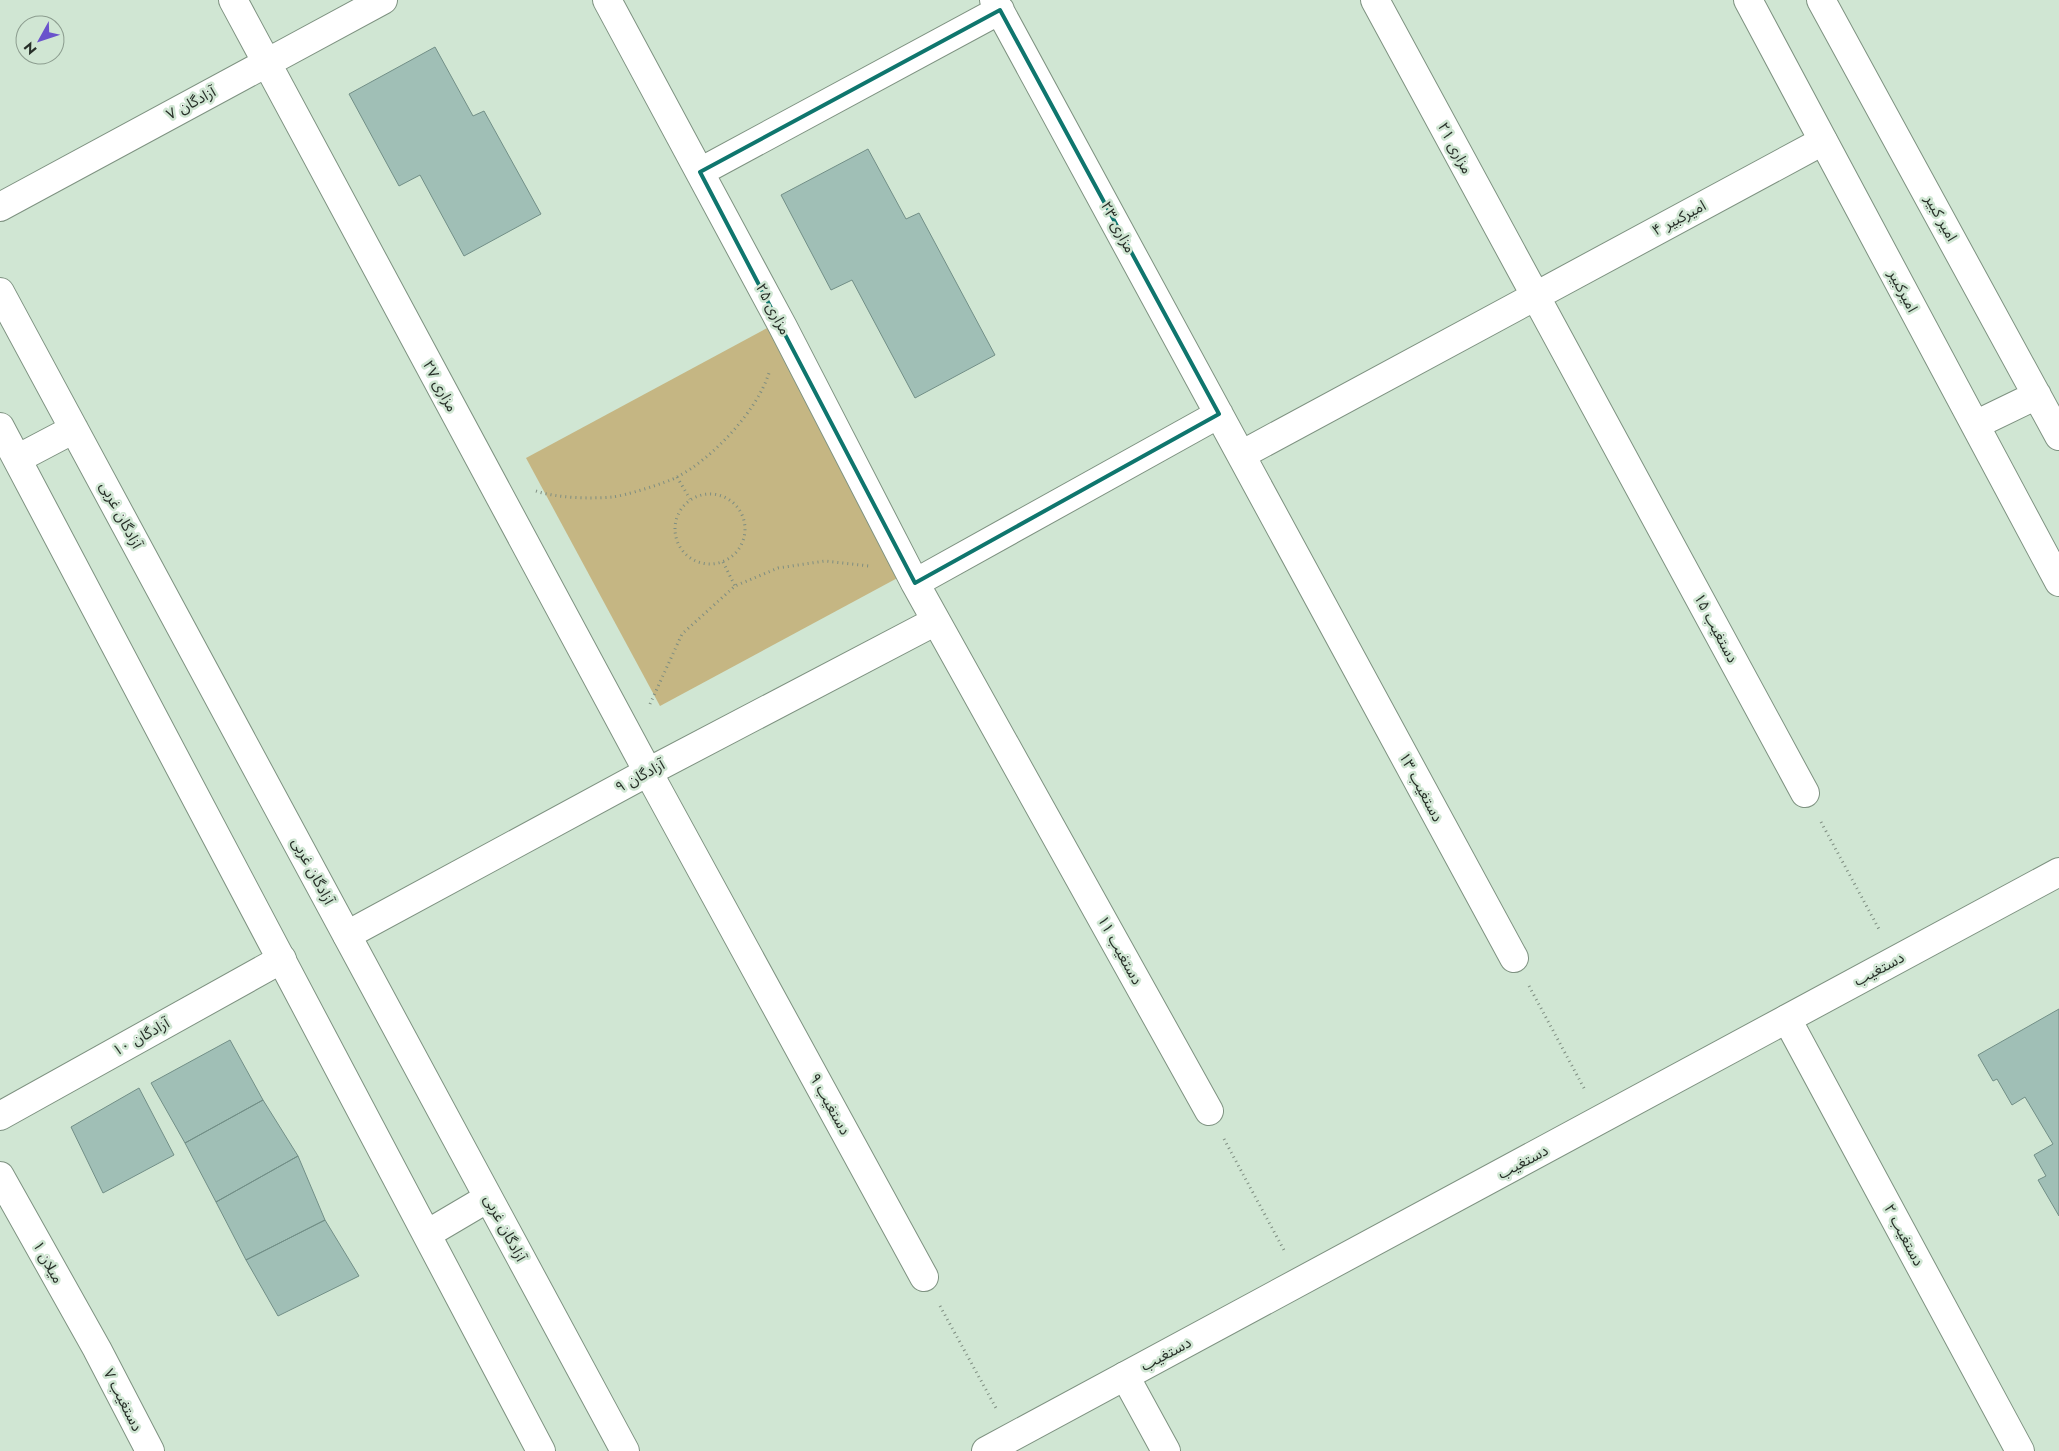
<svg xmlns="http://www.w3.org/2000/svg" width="2059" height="1451" font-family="Jost,'Noto Sans Arabic',sans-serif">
	<rect width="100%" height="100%" fill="#d0e6d3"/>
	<path fill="#c5b683" d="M769 327 903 575 660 706 526 458Z"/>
	<path fill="#a0bfb6" stroke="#728f87" d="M435 47 473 116 484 111 541 214 464 256 420 175 399 186 349 94Z
		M868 149 906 219 919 213 995 355 915 398 852 280 831 290 781 195Z
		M2059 1009V1216L2038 1180 2046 1176 2034 1155 2053 1144 2025 1097 2012 1105 1997 1079 1993 1081 1978 1055Z
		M230 1040 263 1100 185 1143 151 1083Z
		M139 1088 174 1155 103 1193 71 1127Z
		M263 1100 298 1156 216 1202 185 1143Z
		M298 1156 325 1220 246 1260 216 1202Z
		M325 1220 359 1276 278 1316 246 1260Z"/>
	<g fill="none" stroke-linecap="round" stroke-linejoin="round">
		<g stroke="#7e9281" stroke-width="30">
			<path id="minor" d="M233 0 648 772 924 1277
				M607 0 783 327 915 583 1209 1111
				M994 0 1514 958
				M1375 0 1805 793
				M700 172 1000 10
				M0 207 383 0
				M1241 455 1823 141
				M915 583 1219 414
				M347 935 648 772 936 621
				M1787 1019 2020 1451
				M0 1116 282 959
				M0 1176 97 1349 150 1451
				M1125 1376 1166 1451"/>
		</g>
		<g stroke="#7e9281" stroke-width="30">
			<path id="tertiary" d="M1748 0 2059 582
				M1821 0 2059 436
				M1975 425 2037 395
				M986 1451 2059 872"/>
		</g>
		<g stroke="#7e9281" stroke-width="30">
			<path id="secondary" d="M0 292 625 1451
				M0 427 541 1451
				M17 459 74 429
				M427 1234 488 1198"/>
		</g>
		<path stroke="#7e8d80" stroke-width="3" stroke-dasharray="1 4" stroke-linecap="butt" d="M677 477 690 499
			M536 491C556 498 591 499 612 497 624 496 666 483 677 477 712 459 757 411 769 373
			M675 529a35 35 0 1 1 70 0a35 35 0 1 1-70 0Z
			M723 562 735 586
			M650 704 682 634 735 586 778 568 825 561 869 566
			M1821 822 1880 931
			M1529 986 1585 1090
			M1224 1139 1285 1252
			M940 1306 996 1408"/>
		<use href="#minor" stroke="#fff" stroke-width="28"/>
		<use href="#tertiary" stroke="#fff" stroke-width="28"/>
		<use href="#secondary" stroke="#fff" stroke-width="28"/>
	</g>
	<path fill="none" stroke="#0f766e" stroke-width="4" stroke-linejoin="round" d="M1000 10 1219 414 915 583 700 172Z"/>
	<g text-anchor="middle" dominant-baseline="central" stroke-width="5" stroke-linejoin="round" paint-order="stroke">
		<g font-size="15" fill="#272f28" stroke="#d0e6d3">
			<text transform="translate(191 103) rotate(-28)">آزادگان ۷</text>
			<text transform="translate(1455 148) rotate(62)">مزاری ۲۱</text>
			<text transform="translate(1679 218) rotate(-28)">امیرکبیر ۴</text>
			<text transform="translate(1941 218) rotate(61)">امیر کبیر</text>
			<text transform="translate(1118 227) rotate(62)">مزاری ۲۳</text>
			<text transform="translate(1903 291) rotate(62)">امیرکبیر</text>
			<text transform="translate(773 309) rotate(62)">مزاری ۲۵</text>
			<text transform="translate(440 386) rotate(62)">مزاری ۲۷</text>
			<text transform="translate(121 515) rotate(62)">آزادگان غربی</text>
			<text transform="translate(1716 628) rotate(62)">دستغیب ۱۵</text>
			<text transform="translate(640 776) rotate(-28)">آزادگان ۹</text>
			<text transform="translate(1421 787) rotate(62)">دستغیب ۱۳</text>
			<text transform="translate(313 871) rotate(62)">آزادگان غربی</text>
			<text transform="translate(1120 950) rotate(61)">دستغیب ۱۱</text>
			<text transform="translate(1879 969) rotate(-28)">دستغیب</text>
			<text transform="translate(141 1037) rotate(-29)">آزادگان ۱۰</text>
			<text transform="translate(830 1104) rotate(61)">دستغیب ۹</text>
			<text transform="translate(1523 1162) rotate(-28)">دستغیب</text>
			<text transform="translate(505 1228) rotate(62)">آزادگان غربی</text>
			<text transform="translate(1904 1235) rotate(62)">دستغیب ۲</text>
			<text transform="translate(48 1262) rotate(61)">میلان ۱</text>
			<text transform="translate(1166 1354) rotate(-28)">دستغیب</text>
			<text transform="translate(123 1400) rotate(63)">دستغیب ۷</text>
		</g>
	</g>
	<g transform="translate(40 40) rotate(230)"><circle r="24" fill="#d0e6d3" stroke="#8c9d8f"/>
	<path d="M0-4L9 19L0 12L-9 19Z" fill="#6a53cc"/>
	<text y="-8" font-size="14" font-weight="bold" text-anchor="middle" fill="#272f28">N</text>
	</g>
</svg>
